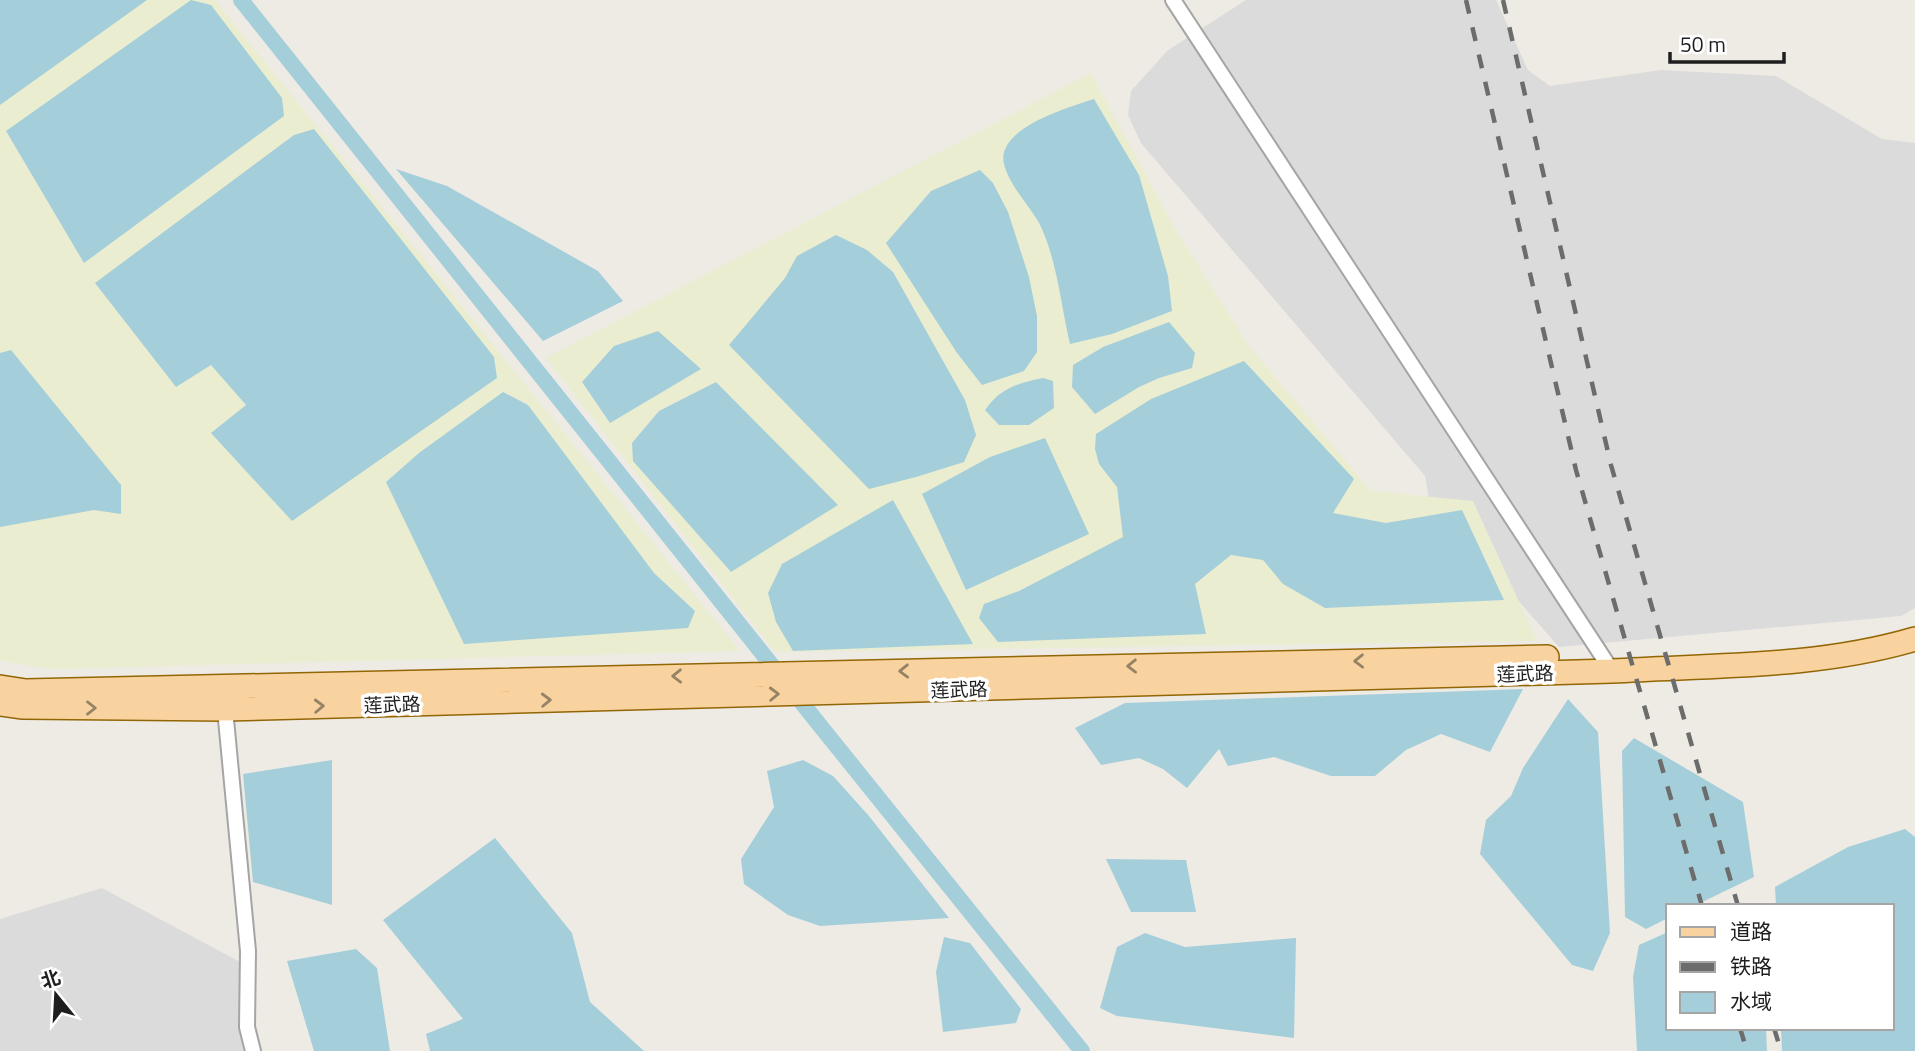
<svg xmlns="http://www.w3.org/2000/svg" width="1915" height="1051" font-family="'Titillium Web','Noto Sans SC',sans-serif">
	<rect width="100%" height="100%" fill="#eeebe4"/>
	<path fill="#dcdbdb" d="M1246 0H1496L1528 70 1550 86 1661 70 1776 76 1882 139 1915 143V608L1901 616 1559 647 1429 499 1425 476 1141 143 1128 115 1131 91 1167 51Z
		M102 888 240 962 254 1051H0V919Z"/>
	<path fill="#eaedd0" d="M0 0H215L740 651 53 669 0 661Z
		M1091 73 1175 229 1249 346 1371 491 1473 501 1537 641 775 652 546 358Z"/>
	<path fill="#a5cedb" d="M0 0H147L0 105Z
		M191 0 211 5 282 98 284 116 84 263 6 131Z
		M1094 99 1139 175 1168 276 1172 311 1112 334 1070 344C1061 306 1058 266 1042 229 1032 207 1010 188 1004 164 995 128 1070 107 1094 99Z
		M314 129 494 357 497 378 292 521 211 433 246 405 211 365 176 387 95 283 294 135Z
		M396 169 447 186 598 271 623 301 543 341Z
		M980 170 993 183 1008 212 1029 277 1037 316V352L1024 371 982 385 957 353 886 243 931 191Z
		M836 235 867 250 893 272 965 400 976 435 964 462 916 477 869 489 729 345 785 278 797 256Z
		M1169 322 1195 353 1192 368 1159 378 1139 387 1095 414 1072 387 1073 365 1103 347Z
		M658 331 701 369 610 423 582 382 614 346Z
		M11 350 121 485V514L94 510 0 527V353Z
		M1244 361 1354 479 1333 513 1386 523 1462 510 1504 600 1325 608 1283 584 1263 560 1231 555 1195 584 1206 634 998 642 979 618 984 604 1019 591 1123 537 1117 487 1099 464 1095 449 1096 434 1151 399Z
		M1043 378 1053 381 1054 408 1029 425H999L985 410C1000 388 1018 383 1043 378Z
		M716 382 838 505 731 572 633 461 632 443 659 411Z
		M503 392 528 405 654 573 695 611 688 628 464 644 386 482 419 453Z
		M1045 438 1089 534 966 590 922 494 990 457Z
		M893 500 973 644 793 651 776 622 768 593 782 564Z
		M1523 689 1490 752 1441 734 1406 750 1375 776H1331L1274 757 1228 766 1219 749 1187 788 1163 769 1139 758 1101 765 1075 728 1125 703Z
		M1568 699 1598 732 1610 933 1593 971 1572 965 1480 854 1486 820 1511 796 1523 768Z
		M1634 738 1743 802 1754 877 1694 906H1668V918L1646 929 1625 917 1622 751Z
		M332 760V905L253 882 243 774Z
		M803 760 833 776 869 816 949 918 820 926 788 915 744 884 741 859 774 807 767 771Z
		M1905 829 1915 837V1051H1782L1781 1028H1892V906H1776L1775 887 1848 847Z
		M495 838 572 933 590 1002 644 1051H430L426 1034 463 1019 383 920Z
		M1106 859 1186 860 1196 912H1131Z
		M1668 932V1028H1766L1767 1051H1637L1633 977 1639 945Z
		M1145 933 1185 947 1296 938 1294 1038 1117 1016 1100 1008 1117 947Z
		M944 937 970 943 1021 1009 1016 1023 943 1032 936 972Z
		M356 949 377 968 390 1051H314L287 961Z"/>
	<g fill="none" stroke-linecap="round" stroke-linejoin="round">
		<path stroke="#a5cedb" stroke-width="16" d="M241 0 822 728 1082 1051"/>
		<g stroke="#a5a5a5" stroke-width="18">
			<path id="minor" d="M1173 0 1612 671
				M225 709 248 951 247 1027 253 1051"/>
		</g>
		<g stroke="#926605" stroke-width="26">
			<path id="primary" d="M0 687 26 691 1547 657
				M0 704 23 707 225 709 1612 671C1713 665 1817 668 1915 639"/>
		</g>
		<use href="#minor" stroke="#fff" stroke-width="14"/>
		<use href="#primary" stroke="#f9d39f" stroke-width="23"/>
		<path stroke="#6c6c6c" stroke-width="4.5" stroke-dasharray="14 14" stroke-linecap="butt" d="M1466 0 1576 470 1702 906
			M1503 0 1611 465 1738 906
			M1740 1028 1747 1051
			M1774 1028 1781 1051"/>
	</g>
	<defs><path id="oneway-chevron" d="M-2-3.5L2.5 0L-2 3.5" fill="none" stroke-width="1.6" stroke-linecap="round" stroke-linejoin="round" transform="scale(1.75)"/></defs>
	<g stroke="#968265">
		<use href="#oneway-chevron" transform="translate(1359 661) rotate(179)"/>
		<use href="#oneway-chevron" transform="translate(1132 666) rotate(179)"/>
		<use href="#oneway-chevron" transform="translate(904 671) rotate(179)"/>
		<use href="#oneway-chevron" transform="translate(677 676) rotate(179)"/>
		<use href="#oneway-chevron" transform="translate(774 694) rotate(-2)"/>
		<use href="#oneway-chevron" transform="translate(546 700) rotate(-2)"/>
		<use href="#oneway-chevron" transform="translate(319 706) rotate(-2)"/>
		<use href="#oneway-chevron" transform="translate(91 708)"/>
	</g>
	<g text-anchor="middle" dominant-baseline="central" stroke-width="7" stroke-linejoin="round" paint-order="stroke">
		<g font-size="19" fill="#1e1e1e" stroke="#fff">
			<text transform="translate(1525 673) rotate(-2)">莲武路</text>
			<text transform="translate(959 689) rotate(-2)">莲武路</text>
			<text transform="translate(392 704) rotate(-2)">莲武路</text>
		</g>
	</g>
	<rect x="1666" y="904" width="228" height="126" fill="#ffffff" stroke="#a5a5a5" stroke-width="2"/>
	<rect x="1680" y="927" width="35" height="10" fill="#f9d39f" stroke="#a5a5a5" stroke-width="2"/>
	<text x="1730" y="939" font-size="21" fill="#1e1e1e">道路</text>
	<rect x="1680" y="962" width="35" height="10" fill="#6c6c6c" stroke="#a5a5a5" stroke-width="2"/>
	<text x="1730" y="974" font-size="21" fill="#1e1e1e">铁路</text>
	<rect x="1680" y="992" width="35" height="21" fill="#a5cedb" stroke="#a5a5a5" stroke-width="2"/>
	<text x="1730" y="1009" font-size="21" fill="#1e1e1e">水域</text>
	<g transform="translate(56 995) rotate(342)" stroke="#ffffff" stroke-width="5" paint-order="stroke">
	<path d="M0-5L12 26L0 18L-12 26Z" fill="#1e1e1e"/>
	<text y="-10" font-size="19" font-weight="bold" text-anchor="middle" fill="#1e1e1e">北</text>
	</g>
	<path d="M1670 52v10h114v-10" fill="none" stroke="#1e1e1e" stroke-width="3.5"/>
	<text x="1680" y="52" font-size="21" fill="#1e1e1e" stroke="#ffffff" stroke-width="5" paint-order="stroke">50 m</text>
</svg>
